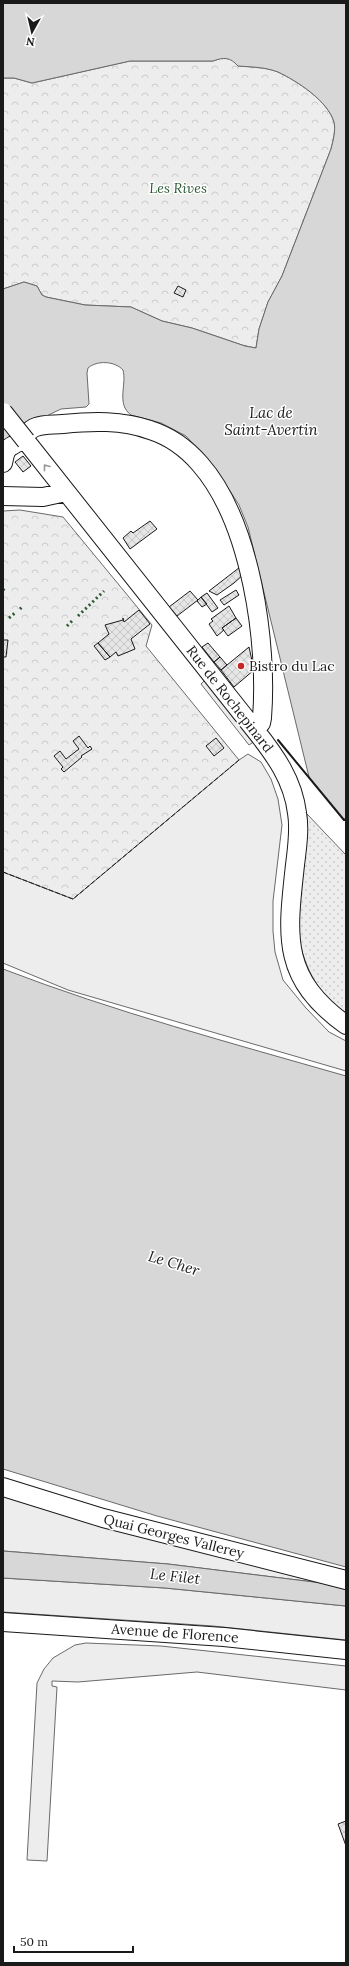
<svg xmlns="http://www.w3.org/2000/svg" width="349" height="1966" font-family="Lora,serif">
	<defs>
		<pattern id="park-crowns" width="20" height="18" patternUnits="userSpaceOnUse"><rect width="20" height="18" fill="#ededed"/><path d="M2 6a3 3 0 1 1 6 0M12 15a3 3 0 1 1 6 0" fill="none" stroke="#cbcbcb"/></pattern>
		<pattern id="garden-dots" width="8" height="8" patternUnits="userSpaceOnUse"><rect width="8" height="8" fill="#ededed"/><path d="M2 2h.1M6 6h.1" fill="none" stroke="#cbcbcb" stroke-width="1.8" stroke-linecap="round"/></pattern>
		<pattern id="building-cross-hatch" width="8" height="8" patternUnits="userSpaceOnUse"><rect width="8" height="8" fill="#e6e6e6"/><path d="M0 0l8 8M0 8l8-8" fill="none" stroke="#c5c5c5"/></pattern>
	</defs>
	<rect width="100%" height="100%" fill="#fff"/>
	<path fill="#ededed" stroke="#6a6a6a" d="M206 679 255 741 249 745 201 684Z
		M248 754 261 762 271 779 278 799 282 825 273 901V931L275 952 283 980 306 1008 329 1032 346 1041V1071L68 990 3 963V872L73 899 239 760Z
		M3 1494 346 1586 168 1564 3 1551Z
		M3 1578 165 1588 346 1606V1640L213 1626 3 1612Z
		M86 1643 161 1646 346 1666V1690L197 1672 78 1682 52 1681V1686L57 1687 47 1861 27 1860 37 1683 44 1669 53 1658 75 1645Z"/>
	<path fill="url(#park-crowns)" stroke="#6a6a6a" d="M222 58 232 59 238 66C251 67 266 67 278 72 297 81 328 101 334 122 336 130 333 141 331 149L282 276 268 302 259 329 256 348 245 346 192 328 162 321 131 307 85 305 46 297 42 295 37 286 24 282 3 289V78H14L32 83 130 61H213Z
		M20 510 63 517 152 625 146 646 239 760 73 899 3 872V511Z"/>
	<path fill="url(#garden-dots)" stroke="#6a6a6a" d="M307 814 346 855V1013C316 995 303 963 297 930Z"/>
	<path fill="#d7d7d7" stroke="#6a6a6a" d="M3 3H346V819L344 820 309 777 248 527 239 505 217 471 186 436 161 423 131 415C116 404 127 385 123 370 115 361 97 360 88 368L87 373 89 404 86 407 61 409 36 421 3 445V289L24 282 37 286 42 295 46 297 85 305 131 307 162 321 192 328 245 346 256 348 259 329 268 302 282 276 331 149C333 141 336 130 334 122 328 101 297 81 278 72 265 67 251 67 238 66 230 57 224 57 213 61H130L32 83 14 78H3Z
		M3 969C115 1012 231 1043 346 1076V1567L157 1516 3 1469Z
		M3 1551 168 1564 346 1586V1606L165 1588 3 1578Z"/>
	<path fill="url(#building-cross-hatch)" stroke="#1a1a1a" d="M178 286 186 290 183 297 174 293Z
		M23 456 31 466 23 472 15 462Z
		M150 521 157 529 130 549 123 538 131 531 133 533Z
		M244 564V574L234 583 217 595 209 591Z
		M236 590 239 595 224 605 220 600Z
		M190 591 198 600 177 616 169 607Z
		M207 593 218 608 212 612 201 597Z
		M201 597 207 604 202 607 197 601Z
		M229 606 236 618 222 628 224 630 217 636 209 624 213 621 211 619Z
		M139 610 150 624 131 639 135 649 118 656 116 652 110 657 98 643 109 634 105 625 123 620V618L124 622Z
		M236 618 242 626 228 636 222 628Z
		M3 640H8L6 657H3Z
		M98 643 110 657 105 660 94 646Z
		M208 643 220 657 214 662 202 647Z
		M249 647 254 670 234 687 221 670Z
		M220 657 227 665 221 670 214 662Z
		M79 736 88 748 90 746 92 749 81 756 82 757 64 772 61 769 63 767 54 756 60 751 66 759 79 749 73 741Z
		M216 738 224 748 214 756 206 746Z
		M346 1821V1846L338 1824Z"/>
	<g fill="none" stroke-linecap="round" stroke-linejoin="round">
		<g stroke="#1a1a1a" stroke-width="20">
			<path id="minor" d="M26 441 255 730C275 755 293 780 297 813 300 830 297 848 295 865 287 937 281 978 346 1025
				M3 463C4 459 5 452 8 449 10 446 15 445 18 442 23 438 29 429 36 427 44 424 54 425 63 424 92 421 122 420 150 430 169 436 187 449 200 464 251 522 268 643 262 718L261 723 255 730
				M3 496 43 497 66 492
				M3 1487 103 1518 346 1580
				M3 1622 224 1637 346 1650"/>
		</g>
		<use href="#minor" stroke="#fff" stroke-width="18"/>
		<g stroke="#1a1a1a" stroke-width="20" stroke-linecap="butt">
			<path id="minor-bridge" d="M3 412 26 441"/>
		</g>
		<use href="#minor-bridge" stroke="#fff" stroke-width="18"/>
		<path stroke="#2b5a34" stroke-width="3" stroke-dasharray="2 3" stroke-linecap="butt" d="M3 590 6 587
			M20 609 23 606
			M78 616 104 591
			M9 618 16 612
			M67 626 74 619"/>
		<path stroke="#1a1a1a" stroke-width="1" stroke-dasharray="5 2" stroke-linecap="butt" d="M3 872 73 899 239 760"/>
		<path stroke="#1a1a1a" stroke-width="2" d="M278 740 344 820 346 819"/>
	</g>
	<defs><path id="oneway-chevron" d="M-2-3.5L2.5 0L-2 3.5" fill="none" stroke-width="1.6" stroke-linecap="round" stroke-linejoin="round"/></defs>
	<use stroke="#989898" href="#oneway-chevron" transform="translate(46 467) rotate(-128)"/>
	<circle fill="#c62828" stroke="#fff" stroke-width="1.5" cx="241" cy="666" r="4"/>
	<g text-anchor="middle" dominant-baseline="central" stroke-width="3" stroke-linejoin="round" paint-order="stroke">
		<g font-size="14" font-style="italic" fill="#2b5a34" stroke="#fff">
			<text x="178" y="188">Les Rives</text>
		</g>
		<g font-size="14" fill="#1a1a1a" stroke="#fff" text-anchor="start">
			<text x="249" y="666">Bistro du Lac</text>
		</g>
		<g font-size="14" fill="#1a1a1a" stroke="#fff">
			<text transform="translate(230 699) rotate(52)">Rue de Rochepinard</text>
			<text transform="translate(174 1536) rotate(14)">Quai Georges Vallerey</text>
			<text transform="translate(175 1633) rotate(4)">Avenue de Florence</text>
		</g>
		<g font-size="15" font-style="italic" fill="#1a1a1a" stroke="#fff">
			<text x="271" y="412">Lac de<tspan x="271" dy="17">Saint-Avertin</tspan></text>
			<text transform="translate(174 1263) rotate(17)">Le Cher</text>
			<text transform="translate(175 1576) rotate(6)">Le Filet</text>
		</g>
	</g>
	<rect width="349" height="1966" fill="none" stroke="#1a1a1a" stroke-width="8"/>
	<g transform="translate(32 32) rotate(188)" stroke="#ffffff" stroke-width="3" paint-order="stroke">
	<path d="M0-3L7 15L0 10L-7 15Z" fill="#1a1a1a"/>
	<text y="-6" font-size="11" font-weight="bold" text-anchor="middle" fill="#1a1a1a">N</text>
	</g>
	<path d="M14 1946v6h119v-6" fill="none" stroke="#1a1a1a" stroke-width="2"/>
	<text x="20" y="1946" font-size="12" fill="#1a1a1a" stroke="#ffffff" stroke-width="3" paint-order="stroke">50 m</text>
</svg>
